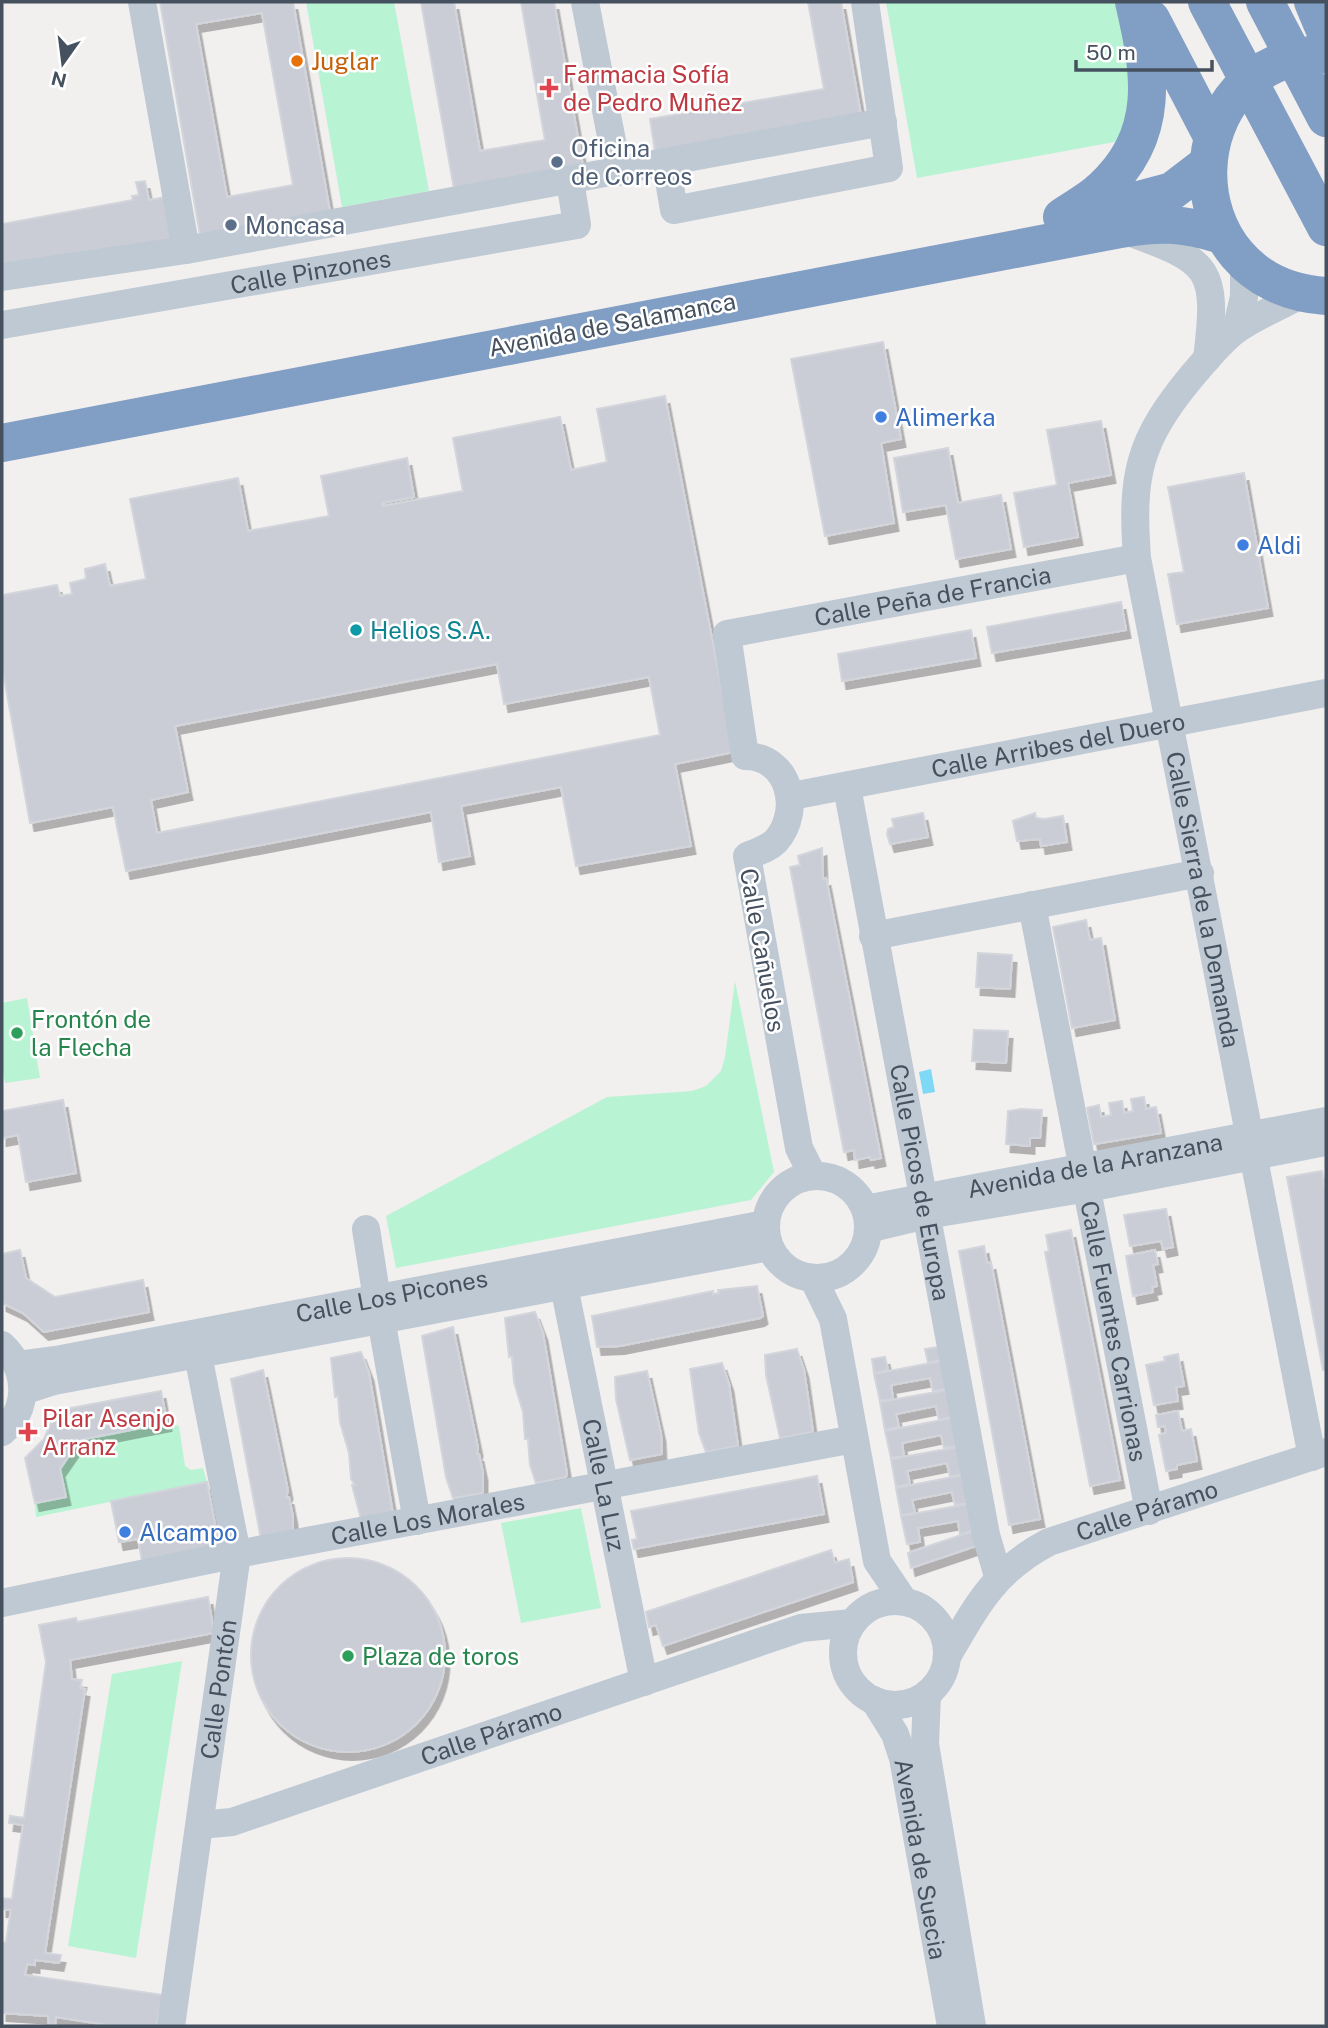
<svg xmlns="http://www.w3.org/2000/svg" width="1328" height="2028" font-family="'Public Sans',sans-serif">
	<defs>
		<filter id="shadow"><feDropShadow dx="4.5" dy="8" stdDeviation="0" flood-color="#0004"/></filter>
	</defs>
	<rect width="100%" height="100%" fill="#f2efef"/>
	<path fill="#b8f4d3" d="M306 2H394L429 191 342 207Z
		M886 2H1127L1131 139 917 178Z
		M735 981 774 1172 751 1200 396 1268 386 1216 607 1097 692 1091 706 1086 721 1071 725 1057Z
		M27 998 40 1078 5 1083 2 1064V1003Z
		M167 1423 179 1426 185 1466 191 1470 203 1468 207 1482 36 1517 35 1503 65 1496 60 1469 80 1440Z
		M581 1508 601 1608 521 1623 501 1523Z
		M182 1661 136 1958 68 1946 112 1674Z"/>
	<path fill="#80d8f7" d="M931 1069 935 1092 923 1094 919 1072Z"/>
	<path fill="#cacdd5" stroke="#d2d5db" stroke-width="2" fill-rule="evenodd" filter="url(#shadow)" d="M160 2H293L330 212 200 235ZM262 13 293 185 227 197 196 24Z
		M421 2H454L480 151 545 140 521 2H554L583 166 454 189Z
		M808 2H841L861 115 655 151 650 119 824 89Z
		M145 181 149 200 166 197 174 240 2 271V224L133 200 132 196 139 195 136 182Z
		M883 342 901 439 881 443 894 523 825 536 791 359Z
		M665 396 734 752 675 764 691 846 576 866 561 787 461 806 470 856 439 862 431 812 126 871 113 807 30 823 2 666V595L57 585 60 596 72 594 70 583 86 579 85 569 105 564 110 586 146 579 130 499 238 478 248 531 329 516 321 476 407 458 414 497 382 503 383 506 463 491 453 438 560 417 571 470 607 462 597 409ZM497 664 504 704 649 677 660 735 157 833 151 800 188 792 175 726Z
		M1101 421 1111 475 1068 483 1078 537 1024 547 1014 493 1057 485 1047 430Z
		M948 448 958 503 1001 495 1011 549 956 559 946 505 903 512 894 458Z
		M1244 473 1268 608 1177 624 1168 574 1184 572 1168 487Z
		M1121 602 1126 630 992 653 987 627Z
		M971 630 976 658 842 681 838 654Z
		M923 813 928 837 890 844 887 834 888 829 894 827 892 819Z
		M1035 813 1036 818 1044 819 1063 816 1067 842 1041 846 1040 839 1017 841 1013 821Z
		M822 848 823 879 826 878 881 1158 871 1160 870 1157 855 1160 854 1150 844 1152 790 867 800 865 798 856Z
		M1086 920 1090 940 1101 938 1115 1020 1072 1028 1053 927Z
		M978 953 1012 955 1010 989 976 987Z
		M974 1030 1008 1031 1006 1063 972 1061Z
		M1144 1097 1146 1109 1156 1107 1161 1133 1094 1144 1087 1108 1099 1105 1101 1117 1111 1115 1109 1103 1122 1101 1124 1113 1133 1111 1131 1099Z
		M63 1100 76 1173 26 1182 18 1135 2 1138V1111Z
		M1021 1109 1042 1110 1040 1138H1030V1146L1006 1144 1008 1111Z
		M1322 1171 1326 1195V1370H1323L1287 1177Z
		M1166 1209 1173 1247 1163 1249 1161 1241 1130 1246 1124 1215Z
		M1071 1230 1120 1480 1090 1486 1045 1252 1049 1251 1046 1235Z
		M984 1246 987 1263 991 1262 1040 1519 1009 1525 959 1251Z
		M20 1250 26 1278 55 1297 143 1280 149 1312 44 1332 23 1313 2 1303V1254Z
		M1155 1250 1158 1264 1153 1265 1157 1286 1152 1287 1153 1292 1133 1296 1126 1256Z
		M757 1286 763 1316 760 1318 620 1346 597 1347 592 1316 713 1291V1294L719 1293 718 1290Z
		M535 1312 543 1333 567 1474 566 1477 536 1483 530 1465 528 1439H525L523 1412 514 1382 512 1356 509 1357 505 1318Z
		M453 1327 478 1448 477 1454H479L483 1473V1493L453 1498 446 1477 422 1336Z
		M939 1347 941 1360 928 1363 925 1349Z
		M797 1349 804 1370 813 1432 780 1438 766 1375 765 1355Z
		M361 1352 369 1373 393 1514 362 1523 352 1485H355L351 1479 349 1453 340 1422 338 1396 335 1397 331 1358Z
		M1178 1354 1184 1386 1176 1387 1178 1401 1154 1405 1146 1365 1165 1361 1164 1357Z
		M885 1357 888 1370 874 1373 872 1359Z
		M941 1361 946 1389 933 1391 930 1378 891 1385 893 1399 880 1401 874 1374Z
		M722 1363 729 1384 738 1446 706 1452 699 1433 690 1369Z
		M263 1370 288 1491 286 1497H289L293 1517V1536L261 1539 231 1379Z
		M647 1371 661 1434 662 1454 630 1460 616 1399 615 1377Z
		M947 1390 952 1417 939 1420 936 1406 896 1414 899 1427 885 1430 880 1402Z
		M161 1391 167 1423 80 1440 60 1469 66 1497 35 1503 25 1458 44 1439 56 1411Z
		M1178 1411 1182 1431 1191 1429 1197 1461 1177 1465V1469L1166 1471 1159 1435 1166 1433 1165 1426 1158 1427 1156 1415Z
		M952 1418 957 1446 944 1448 941 1435 902 1443 904 1456 891 1458 885 1431Z
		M958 1447 963 1474 950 1477 947 1463 907 1471 910 1484 896 1487 891 1459Z
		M963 1475 968 1503 955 1505 952 1492 912 1500 915 1513 901 1515 896 1488Z
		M817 1476 824 1514 634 1549 632 1540 637 1539 631 1511Z
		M207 1482 218 1540 214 1547 142 1561 138 1539 119 1542 111 1501Z
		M968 1504 973 1530 960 1535 958 1521 918 1528 920 1542 907 1544 901 1516Z
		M973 1531 976 1546 911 1568 908 1553Z
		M831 1550 835 1563 849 1559 853 1582 663 1646 656 1625 649 1627 646 1612Z
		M251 1655a97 97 0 1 1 194 0a97 97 0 1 1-194 0Z
		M208 1597 213 1627 218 1632 70 1660 72 1679 82 1680 80 1688 85 1689 45 1953 61 1955 59 1963 35 1960V1965L27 1964 25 1975 163 1995 156 2026H114L56 2017 55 2026H49L48 2016 2 2013V1943L6 1942 11 1910 2 1909V1898L12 1899 23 1825 9 1823 10 1816 24 1818 46 1662 39 1625 76 1618 77 1622Z"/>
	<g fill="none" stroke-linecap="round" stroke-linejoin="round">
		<g stroke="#bec9d3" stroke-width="28">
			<path d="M142 2 186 250"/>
			<path d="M585 2 618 172"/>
			<path d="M666 163 674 210 889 168 865 2"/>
			<path d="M1126 231C1212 262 1218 268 1207 359"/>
			<path d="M2 277 186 250 883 122"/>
			<path id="s1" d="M1302 294C1281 306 1256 316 1236 330 1220 342 1205 361 1192 376 1138 441 1131 475 1137 558L1312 1457"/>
			<path id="s2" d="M2 325 577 225 570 180"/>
			<path d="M1236 330 1244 297V263"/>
			<path id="s3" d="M847 787 986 1535 998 1576"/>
			<path id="s4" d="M792 796 1326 693"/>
			<path id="s5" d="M1032 905 1149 1511"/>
			<path d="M873 936 1200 873"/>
			<circle cx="817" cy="1227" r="51"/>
			<path id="s6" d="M813 1176 799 1148 747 856C757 852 768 849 776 841 803 810 789 756 745 756L727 634 1137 558"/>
			<path id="s7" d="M865 1209 1326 1121"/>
			<path d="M366 1229 377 1299"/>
			<path d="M868 1229 927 1215 1088 1188 1326 1142"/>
			<path d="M813 1278 833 1319 877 1561 904 1601"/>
			<path id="s8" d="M564 1286 644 1682"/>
			<path d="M381 1319 417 1521"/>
			<path d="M2 1345C28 1370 30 1408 2 1432"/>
			<path id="s9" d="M18 1365 56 1360 765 1224"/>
			<path d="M23 1391 54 1381 769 1247"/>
			<circle cx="895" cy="1653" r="52"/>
			<path id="s10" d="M2 1603 237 1554 854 1439"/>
			<path id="s11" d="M948 1655C977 1605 995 1570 1049 1542L1326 1452"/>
			<path d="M927 1694 925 1744 972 2026"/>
			<path id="s12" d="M874 1700 895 1734 903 1758 951 2026"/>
			<path id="s13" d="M200 1825 232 1822 801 1628 852 1623"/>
			<path id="s14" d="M171 2026 237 1554 198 1355"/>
		</g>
		<path stroke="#819ec4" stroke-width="38" d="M1207 2 1326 227
			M1265 2 1326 118
			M1313 2 1326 33
			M1151 19 1212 136
			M1326 54C1172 55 1166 286 1326 296
			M1108 208 1172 191 1206 165
			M1062 217C1075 208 1091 200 1102 189 1162 135 1150 71 1134 2
			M2 443 1120 229C1161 222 1182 223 1222 235"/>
	</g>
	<circle fill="#e8710a" stroke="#fff" stroke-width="2.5" cx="297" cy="61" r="7"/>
	<g fill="#e0444e" stroke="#fff" stroke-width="2.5">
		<path d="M545.5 77.5h7v7h7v7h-7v7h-7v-7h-7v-7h7z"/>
		<path d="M24.5 1421.5h7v7h7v7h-7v7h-7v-7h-7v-7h7z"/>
	</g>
	<g fill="#5c6f8a" stroke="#fff" stroke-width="2.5">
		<circle cx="557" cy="162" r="7"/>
		<circle cx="231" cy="225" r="7"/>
	</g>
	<g fill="#3f7fe0" stroke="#fff" stroke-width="2.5">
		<circle cx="881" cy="417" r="7"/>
		<circle cx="1243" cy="545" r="7"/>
		<circle cx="125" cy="1532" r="7"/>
	</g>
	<circle fill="#0f9aa8" stroke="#fff" stroke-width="2.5" cx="356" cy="630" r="7"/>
	<g fill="#2e9e5b" stroke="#fff" stroke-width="2.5">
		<circle cx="17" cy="1033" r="7"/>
		<circle cx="348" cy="1656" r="7"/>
	</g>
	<g text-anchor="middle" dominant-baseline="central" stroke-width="5" stroke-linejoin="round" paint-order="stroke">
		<g font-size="24" fill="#c56008" stroke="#fff" text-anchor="start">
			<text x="311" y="61">Juglar</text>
		</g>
		<g font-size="24" fill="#be3a42" stroke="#fff" text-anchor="start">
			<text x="563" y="74">Farmacia Sofía<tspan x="563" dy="28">de Pedro Muñez</tspan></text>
			<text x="42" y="1418">Pilar Asenjo<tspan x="42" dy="28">Arranz</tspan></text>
		</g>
		<g font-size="24" fill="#4e5e75" stroke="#fff" text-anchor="start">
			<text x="571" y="148">Oficina<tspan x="571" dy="28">de Correos</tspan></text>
			<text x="245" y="225">Moncasa</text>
		</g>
		<g font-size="24" fill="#45515f" stroke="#fff">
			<text stroke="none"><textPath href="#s2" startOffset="313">Calle Pinzones</textPath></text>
			<text transform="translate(612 324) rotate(-11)">Avenida de Salamanca</text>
			<text stroke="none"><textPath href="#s6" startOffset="807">Calle Peña de Francia</textPath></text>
			<text stroke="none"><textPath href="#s4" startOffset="271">Calle Arribes del Duero</textPath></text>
			<text stroke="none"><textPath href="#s1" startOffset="684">Calle Sierra de la Demanda</textPath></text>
			<text transform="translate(763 950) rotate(80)">Calle Cañuelos</text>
			<text stroke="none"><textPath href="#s7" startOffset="234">Avenida de la Aranzana</textPath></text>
			<text stroke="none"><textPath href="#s3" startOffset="402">Calle Picos de Europa</textPath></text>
			<text stroke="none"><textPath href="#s9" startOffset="380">Calle Los Picones</textPath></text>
			<text stroke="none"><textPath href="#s5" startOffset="434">Calle Fuentes Carrionas</textPath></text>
			<text stroke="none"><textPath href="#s8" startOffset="203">Calle La Luz</textPath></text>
			<text stroke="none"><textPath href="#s11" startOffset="257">Calle Páramo</textPath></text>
			<text stroke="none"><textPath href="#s10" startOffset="434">Calle Los Morales</textPath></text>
			<text stroke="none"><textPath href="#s14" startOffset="340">Calle Pontón</textPath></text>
			<text stroke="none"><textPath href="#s13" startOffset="306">Calle Páramo</textPath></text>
			<text stroke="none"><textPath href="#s12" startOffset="168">Avenida de Suecia</textPath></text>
		</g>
		<g font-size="24" fill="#366cbe" stroke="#fff" text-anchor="start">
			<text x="895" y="417">Alimerka</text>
			<text x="1257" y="545">Aldi</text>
			<text x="139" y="1532">Alcampo</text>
		</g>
		<g font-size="24" fill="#0d838f" stroke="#fff" text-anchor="start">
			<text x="370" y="630">Helios S.A.</text>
		</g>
		<g font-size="24" fill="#27864d" stroke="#fff" text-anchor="start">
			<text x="31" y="1019">Frontón de<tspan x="31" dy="28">la Flecha</tspan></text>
			<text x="362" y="1656">Plaza de toros</text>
		</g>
	</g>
	<rect width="1328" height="2028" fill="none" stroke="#45515f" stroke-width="7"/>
	<g transform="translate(63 63) rotate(194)" stroke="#ffffff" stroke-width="5" paint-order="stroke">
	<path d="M0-5L12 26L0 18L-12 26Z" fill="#45515f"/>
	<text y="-10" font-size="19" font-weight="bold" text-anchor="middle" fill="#45515f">N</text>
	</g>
	<path d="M1076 60v10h136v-10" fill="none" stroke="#45515f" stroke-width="3.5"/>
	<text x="1086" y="60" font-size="21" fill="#45515f" stroke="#ffffff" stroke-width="5" paint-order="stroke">50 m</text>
</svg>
